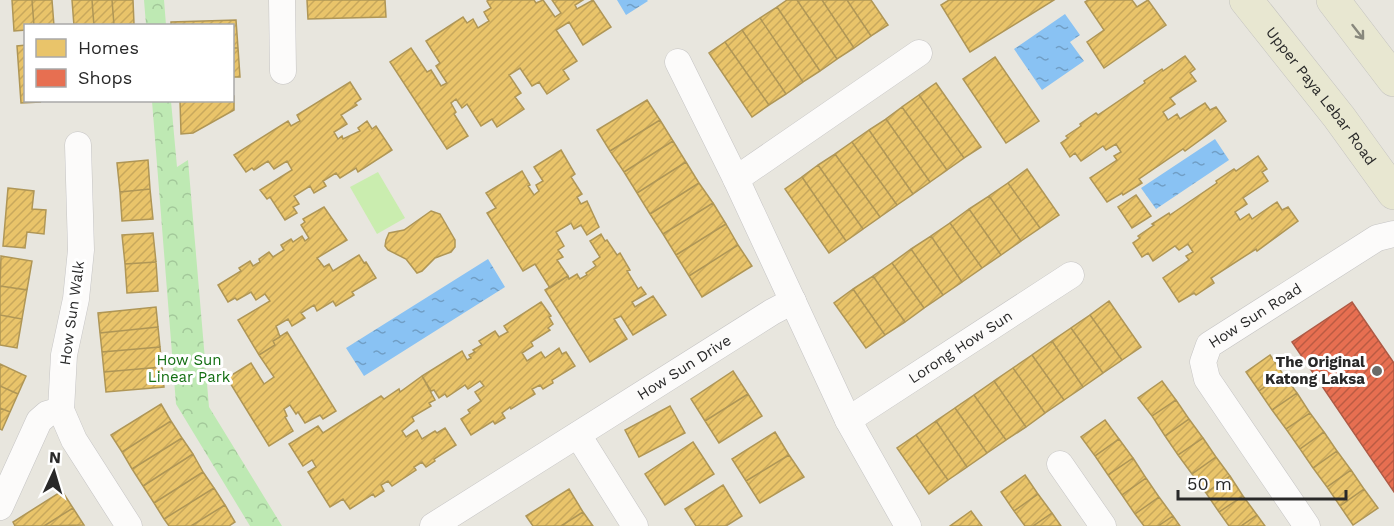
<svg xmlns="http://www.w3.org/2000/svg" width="1394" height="526" font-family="'Work Sans',sans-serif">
	<defs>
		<pattern id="park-crowns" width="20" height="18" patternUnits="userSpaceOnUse" patternTransform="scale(1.5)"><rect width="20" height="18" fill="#bee9b3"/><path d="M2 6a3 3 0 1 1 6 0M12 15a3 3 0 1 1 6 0" fill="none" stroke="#a3c89a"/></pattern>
		<pattern id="water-ripples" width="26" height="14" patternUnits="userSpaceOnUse" patternTransform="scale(1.5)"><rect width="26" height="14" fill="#89c2f3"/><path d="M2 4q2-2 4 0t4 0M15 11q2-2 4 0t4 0" fill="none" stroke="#709ec5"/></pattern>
		<pattern id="homes-hatch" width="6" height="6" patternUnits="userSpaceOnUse" patternTransform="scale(1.5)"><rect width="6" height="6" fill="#e9c46a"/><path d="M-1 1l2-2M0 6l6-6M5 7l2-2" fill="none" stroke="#c8a85c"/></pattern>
		<pattern id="shops-hatch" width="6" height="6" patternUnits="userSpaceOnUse" patternTransform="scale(1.5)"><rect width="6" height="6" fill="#e76f51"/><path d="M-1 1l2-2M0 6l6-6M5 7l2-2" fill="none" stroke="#bb5b43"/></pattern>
	</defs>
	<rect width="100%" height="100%" fill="#e8e6de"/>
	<path fill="url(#park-crowns)" d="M144 0H164L166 25H146Z
		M152 101H171L177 167 188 160 209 407 282 526H250L176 404Z"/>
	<path fill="#caedaf" d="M378 172 405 218 377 234 350 187Z"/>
	<path fill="url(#water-ripples)" d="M617 0H647L648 1 626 15Z
		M1065 14 1080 35 1070 42 1084 61 1042 90 1014 49Z
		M1215 139 1229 160 1156 209 1141 188Z
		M488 259 505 287 364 376 346 348Z"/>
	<path fill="url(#homes-hatch)" stroke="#af9656" stroke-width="1.5" d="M12 0H32L34 26H26V30L14 31Z
		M32 0H52L54 26H34Z
		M72 0H92L94 26H74Z
		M92 0H112L114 25 94 26Z
		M112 0H133L134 24 114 25Z
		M307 0H385L386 17 308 19Z
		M489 0H534L536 3 543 0 555 17 561 13 552 0H583L575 5 577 9 593 0 611 27 583 45 569 22 556 30 577 61 563 70 569 79 547 94 539 82 532 86 520 68 509 75 521 93 515 97 524 109 497 127 492 119 481 126 467 104 462 108 456 99 451 103 456 112 454 114 468 136 447 149 390 62 411 48 427 72 431 70 441 86 447 83 436 66 440 63 426 41 463 17 467 23 473 19 478 28 489 21 484 12 491 8 487 1Z
		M787 0H797L837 59 820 71 777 7Z
		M797 0H822L854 48 837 59Z
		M822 0H847L871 36 854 48Z
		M847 0H871L888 25 871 36Z
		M949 0H1054L970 52 941 5Z
		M1088 0H1132L1137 7 1148 0 1166 25 1104 68 1087 42 1104 30 1085 2Z
		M777 7 820 71 803 82 760 18Z
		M760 18 803 82 786 94 742 30Z
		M236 20 238 48H232V26H171V22Z
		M742 30 786 94 769 105 725 42Z
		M725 42 769 105 752 117 709 53Z
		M26 45V100L41 102 21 103 17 46Z
		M232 48H238L240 77H232Z
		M1185 56 1195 69 1190 73 1196 81 1170 98 1175 104 1163 112 1168 120 1177 114 1180 119 1205 103 1210 110 1216 107 1226 121 1185 151 1183 149 1139 179 1142 183 1123 195 1122 193 1107 202 1090 178 1117 160 1114 156 1121 152 1116 144 1106 150 1103 146 1081 161 1075 153 1070 157 1061 143 1068 138 1066 136 1081 126 1080 124 1096 113 1098 115 1145 83 1144 81 1162 69 1163 71Z
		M995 57 1039 121 1006 143 963 79Z
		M350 82 361 99 355 103 357 105 341 115 347 124 334 132 338 139 342 136 343 139 360 131 358 128 367 121 372 129 376 126 392 150 358 172 356 168 340 178 336 173 323 181 326 186 314 193 310 186 294 196 299 204 293 207 297 213 285 220 270 197 267 199 260 190 292 170 287 161 274 169 268 161 254 170 252 168 246 172 234 155 288 121 291 126 300 121 297 115Z
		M936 83 981 147 964 158 919 95Z
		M919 95 964 158 947 170 902 107Z
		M232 96H234V110L193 133 181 134 180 100H232Z
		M647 100 660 120 610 151 597 130Z
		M902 107 947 170 930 182 886 119Z
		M886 119 930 182 913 194 869 130Z
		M660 120 673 141 624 172 610 151Z
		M869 130 913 194 897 205 852 142Z
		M673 141 686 162 637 193 624 172Z
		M852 142 897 205 880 217 835 154Z
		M561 150 575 174 571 177 582 194 577 197 581 204 587 201 599 227 587 235 581 225 574 229 571 223 556 232 564 246 558 250 563 257 557 260 568 276 550 288 535 264 523 271 487 213 496 208 486 193 522 171 530 185 528 186 534 195 539 191 536 185 543 181 534 167Z
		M835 154 880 217 863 229 818 165Z
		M1258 156 1267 169 1262 172 1268 181 1243 198 1247 204 1235 212 1240 220 1249 214 1252 219 1277 202 1282 210 1288 207 1298 221 1257 251 1256 249 1211 278 1214 283 1196 295 1194 293 1179 302 1163 278 1189 260 1186 256 1193 252 1188 244 1179 250 1175 246 1153 261 1148 253 1142 257 1133 243 1140 238 1138 236 1154 225 1152 224 1169 213 1170 215 1217 183 1216 181 1234 169 1236 171Z
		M148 160 150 189 120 192 117 163Z
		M686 162 699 183 650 214 637 193Z
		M818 165 863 229 846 241 802 177Z
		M1027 169 1059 215 1040 228 1008 183Z
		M802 177 846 241 829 253 785 189Z
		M699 183 713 203 663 234 650 214Z
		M1008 183 1040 228 1021 241 989 196Z
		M8 188 34 191 32 209 46 210 44 234 27 232 25 248 3 246Z
		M150 189 153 219 122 221 120 192Z
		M1136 195 1151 216 1132 228 1118 207Z
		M989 196 1021 241 1001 255 969 209Z
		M713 203 726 224 676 255 663 234Z
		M324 207 347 240 317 258 324 267 329 264 333 271 359 255 364 263 366 262 376 278 352 292 354 295 336 306 333 301 317 311 314 305 301 313 305 318 292 326 288 319 276 326 280 337 273 341 275 345 259 355 238 320 270 301 265 294 256 300 251 292 237 300 235 298 228 302 218 285 241 271 239 268 250 261 253 266 260 262 259 259 269 252 273 257 284 250 281 245 291 239 293 242 302 236 305 241 309 238 301 225 305 222 303 219Z
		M969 209 1001 255 982 268 950 223Z
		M431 211 440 214 455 240V247L451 252 435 258 422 271 417 273 406 259 388 250 385 246 386 240 389 233 404 230Z
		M950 223 982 268 962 282 931 236Z
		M726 224 738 245 689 276 676 255Z
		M153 233 156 262 125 264 122 235Z
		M601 234 605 241 607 240 617 255 620 253 630 270 627 271 638 289 641 287 646 294 632 302 635 307 653 296 666 315 633 335 621 316 614 319 627 339 590 362 545 290 568 276 569 279 577 274 580 279 587 275 586 273 596 266 593 262 600 257 590 241Z
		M931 236 962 282 943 295 911 249Z
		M738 245 752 266 702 297 689 276Z
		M911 249 943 295 924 308 892 263Z
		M1 256 32 261 27 290 0 286Z
		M156 262 158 291 127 293 125 264Z
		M892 263 924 308 905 322 873 276Z
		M873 276 905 322 885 335 853 289Z
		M0 286 27 290 22 319 0 315Z
		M853 289 885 335 866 348 834 303Z
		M1109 301 1141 347 1122 360 1090 315Z
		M541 302 551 316 549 317 553 324 548 328 550 330 531 342 533 346 522 353 527 361 541 352 545 358 559 348 562 354 566 352 575 366 552 380 553 383 543 389 540 385 532 389 535 394 511 409 510 407 502 413 505 418 495 424 493 421 471 435 461 419 470 413 468 410 481 401 475 392 484 386 480 381 468 389 465 385 447 397 445 394 439 398 434 390 431 391 422 376 462 351 467 360 471 358 469 355 475 352 473 350 482 345 479 341 495 331 499 337 508 332 504 326Z
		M156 307 158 327 100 333 98 313Z
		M0 315 22 319 17 348 0 345Z
		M1090 315 1122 360 1103 373 1071 328Z
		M158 327 160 347 102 352 100 333Z
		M1071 328 1103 373 1083 387 1052 341Z
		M287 332 336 411 323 419 320 415 305 423 298 412 296 414 290 405 284 409 287 416 285 417 293 431 269 446 227 378 251 363 264 384 274 377 259 355 275 345 273 341Z
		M1052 341 1083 387 1064 400 1032 355Z
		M160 347 162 367 104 372 102 352Z
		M1032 355 1064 400 1045 413 1013 368Z
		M1270 355 1283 374 1259 391 1246 372Z
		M0 364 26 376 18 394 0 386Z
		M162 367 164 387 106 392 104 372Z
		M1013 368 1045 413 1026 427 994 381Z
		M733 371 748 394 705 421 691 399Z
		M1283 374 1297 393 1272 410 1259 391Z
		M422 376 435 400 429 403 431 406 412 417 414 421 402 431 406 437 417 430 422 439 435 431 437 433 445 428 456 445 434 459 435 461 426 467 422 462 414 467 416 470 392 486 388 481 381 485 384 491 375 497 373 494 350 509 343 499 330 507 308 472 316 467 312 460 303 466 289 444 318 426 323 433 381 396 384 399 399 389 400 392Z
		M994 381 1026 427 1006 440 974 395Z
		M1162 381 1176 400 1152 416 1138 398Z
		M0 386 18 394 10 412 0 408Z
		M1297 393 1310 413 1286 429 1272 410Z
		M748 394 762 416 719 443 705 421Z
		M974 395 1006 440 987 453 955 408Z
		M1176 400 1189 419 1165 436 1152 416Z
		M161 404 171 421 122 452 111 435Z
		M670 406 685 433 639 457 625 430Z
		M0 408 10 412 2 430 0 429Z
		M955 408 987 453 967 467 936 421Z
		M1310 413 1324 432 1300 449 1286 429Z
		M1189 419 1203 438 1178 455 1165 436Z
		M1105 420 1119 439 1095 456 1081 437Z
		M171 421 182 438 132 469 122 452Z
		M936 421 967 467 948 480 916 435Z
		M775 432 789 455 746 481 732 459Z
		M1324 432 1337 451 1313 468 1300 449Z
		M916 435 948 480 929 494 897 448Z
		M182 438 193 454 143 486 132 469Z
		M1203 438 1216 457 1192 474 1178 455Z
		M1119 439 1133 458 1108 475 1095 456Z
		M693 442 714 474 665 505 645 474Z
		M1337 451 1351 470 1327 487 1313 468Z
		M193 454 203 472 154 503 143 486Z
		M789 455 804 477 760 503 746 481Z
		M1216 457 1230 476 1206 493 1192 474Z
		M1133 458 1146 478 1122 495 1108 475Z
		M1351 470 1364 489 1340 506 1327 487Z
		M203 472 214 488 164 519 154 503Z
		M1025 475 1038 494 1014 511 1001 492Z
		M1230 476 1243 496 1219 512 1206 493Z
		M1146 478 1159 497 1135 514 1122 495Z
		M723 485 742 516 726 526H696L685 509Z
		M214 488 225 505 191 526H169L164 519Z
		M569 489 583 512 561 526H533L526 516Z
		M1364 489 1378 508 1353 525 1340 506Z
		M62 491 73 508 44 526H15L13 522Z
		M1038 494 1052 513 1033 526H1025L1014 511Z
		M1243 496 1257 515 1241 526H1229L1219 512Z
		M1159 497 1173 516 1158 526H1144L1135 514Z
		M225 505 235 522 229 526H191Z
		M73 508 84 525 44 526Z
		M971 511 982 526H950Z
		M583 512 593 526H561Z
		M1052 513 1061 526H1033Z
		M1257 515 1265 526H1241Z
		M1173 516 1180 526H1158Z"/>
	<path fill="url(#shops-hatch)" stroke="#ae5a45" stroke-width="1.5" d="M1352 302 1394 363V492L1292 342Z"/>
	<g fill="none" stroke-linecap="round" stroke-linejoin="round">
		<g stroke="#c5c4c4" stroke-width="27">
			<g id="street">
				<path d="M282 0 283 71"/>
				<path d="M678 62 736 179 848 420 908 526"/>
				<path d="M78 145 81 250 76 299 64 355 61 410 74 440 129 526"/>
				<path d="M736 179 919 53"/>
				<path id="s1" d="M848 420 1071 275"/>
				<path d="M578 435 635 526"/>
				<path d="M1060 464 1103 526"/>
				<path d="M0 507 39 421 47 414 61 410"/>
				<path id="s2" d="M433 526 772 312 793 301"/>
				<path id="s3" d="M1307 526 1207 379 1203 362 1209 345 1377 238 1394 234"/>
			</g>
		</g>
		<g stroke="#c4c3c0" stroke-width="34">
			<g id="primary">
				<path id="s4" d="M1246 0 1339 117 1394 193"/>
				<path d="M1333 0 1394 80"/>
			</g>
		</g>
		<use href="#street" stroke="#fcfbfa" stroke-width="26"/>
		<use href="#primary" stroke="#e8e7d1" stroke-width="33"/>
	</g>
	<defs><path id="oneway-shaft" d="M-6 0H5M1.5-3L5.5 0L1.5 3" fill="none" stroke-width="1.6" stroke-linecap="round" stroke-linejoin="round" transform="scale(1.5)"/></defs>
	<use stroke="#88887d" href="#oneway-shaft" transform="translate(1358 32) rotate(52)"/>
	<circle fill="#6c6b68" stroke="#fff" stroke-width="2" cx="1377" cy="371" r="6"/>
	<g text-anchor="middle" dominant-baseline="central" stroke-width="6" stroke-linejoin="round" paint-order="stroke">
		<g font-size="15" fill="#292929" stroke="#fff">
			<text stroke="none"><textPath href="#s4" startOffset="122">Upper Paya Lebar Road</textPath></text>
			<text transform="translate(72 313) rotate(-82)">How Sun Walk</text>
			<text stroke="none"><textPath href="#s3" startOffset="268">How Sun Road</textPath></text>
			<text stroke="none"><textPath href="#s1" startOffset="134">Lorong How Sun</textPath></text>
			<text stroke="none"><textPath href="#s2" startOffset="297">How Sun Drive</textPath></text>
		</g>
		<g font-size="15" fill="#126e11" stroke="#fff">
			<text x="189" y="360">How Sun<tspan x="189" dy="17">Linear Park</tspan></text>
		</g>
		<g font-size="15" font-weight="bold" fill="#292929" stroke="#fff" text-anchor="end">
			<text x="1365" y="362">The Original<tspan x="1365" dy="17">Katong Laksa</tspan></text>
		</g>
	</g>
	<rect x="24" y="24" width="210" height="78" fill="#ffffff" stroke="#a9a9a9" stroke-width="1.5"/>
	<rect x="36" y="39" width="30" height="18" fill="#e9c46a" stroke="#a9a9a9" stroke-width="1.5"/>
	<text x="78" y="54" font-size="18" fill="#292929">Homes</text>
	<rect x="36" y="69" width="30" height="18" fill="#e76f51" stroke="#a9a9a9" stroke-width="1.5"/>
	<text x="78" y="84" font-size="18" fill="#292929">Shops</text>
	<g transform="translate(54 472) rotate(4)" stroke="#ffffff" stroke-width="4.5" paint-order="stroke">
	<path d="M0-4.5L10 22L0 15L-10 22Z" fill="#292929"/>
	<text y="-9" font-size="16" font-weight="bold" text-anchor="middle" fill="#292929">N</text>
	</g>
	<path d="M1178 490v9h168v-9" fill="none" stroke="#292929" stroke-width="3"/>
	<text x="1187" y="490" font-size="18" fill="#292929" stroke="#ffffff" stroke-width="4.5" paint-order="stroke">50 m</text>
</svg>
